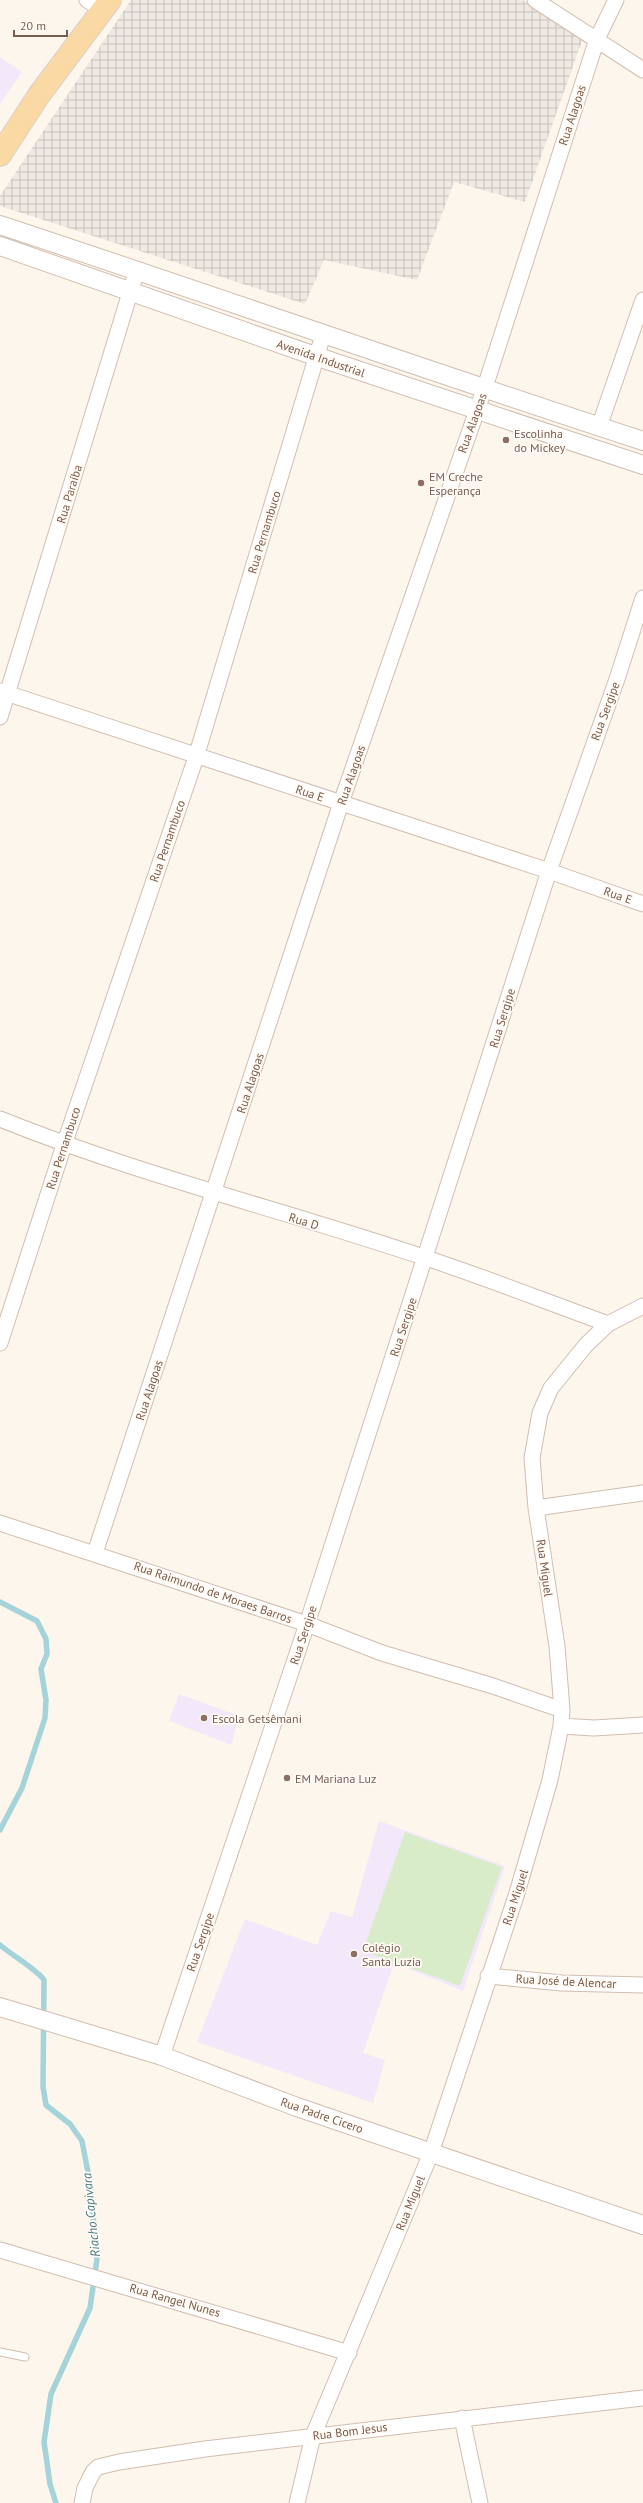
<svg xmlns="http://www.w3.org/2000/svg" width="643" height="2503" font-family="'PT Sans',sans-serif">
	<defs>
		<pattern id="industrial-grid" width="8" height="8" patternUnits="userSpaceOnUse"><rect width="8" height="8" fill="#efe9e4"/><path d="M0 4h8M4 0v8" fill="none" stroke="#c7c0bb"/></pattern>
	</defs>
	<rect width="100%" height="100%" fill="#fdf6ec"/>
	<path fill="url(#industrial-grid)" d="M131 0H523L583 38 525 202 454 182 417 280 324 260 305 304 0 206V196Z"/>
	<path fill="#f3e8fa" d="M0 57 22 72 0 104Z
		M179 1694 239 1716 231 1745 169 1721Z
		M379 1821 505 1866 463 1991 394 1963 363 2053 385 2060 373 2103 197 2042 245 1919 317 1945 331 1911 352 1917Z"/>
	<path fill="#d8ecc9" d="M405 1832 502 1867 460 1986 363 1951Z"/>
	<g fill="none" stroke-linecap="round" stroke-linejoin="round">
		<path stroke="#a5d3da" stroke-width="5.5" d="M0 1602 37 1621 46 1639 47 1654 41 1669 46 1700 45 1718 22 1788 0 1830
			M0 1945C13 1956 36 1969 44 1980L43 2087 46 2105 70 2124 82 2141 90 2183 97 2259 90 2308 51 2394 44 2442 50 2484 56 2503"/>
		<g stroke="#d1beb0" stroke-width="9">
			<path id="service" d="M0 2352 25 2357"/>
		</g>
		<g stroke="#d1beb0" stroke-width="17">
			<path id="minor" d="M87 0 97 6
				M535 0 643 70
				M599 427 643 300
				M0 691 549 871 643 904
				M0 717 137 270
				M0 1119C139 1175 284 1210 426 1258 487 1278 547 1302 608 1324
				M0 1343 64 1145 196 757 323 335
				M536 1508 643 1493
				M0 1523 307 1624 382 1653 493 1686 562 1710
				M95 1553 341 803 485 387 597 39 616 0
				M561 1726 594 1728 643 1725
				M488 1976 562 1983 643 1985
				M162 2056 307 1624 549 871 617 679 643 598
				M0 2250 349 2353
				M462 2418 480 2503
				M82 2503 85 2488 93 2472 98 2467 119 2462 205 2449 643 2398
				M297 2503 313 2436 431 2153 517 1893 550 1780 561 1726 562 1710 557 1646 536 1508 532 1458 540 1413 551 1388 586 1345 608 1324 643 1306"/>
		</g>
		<g stroke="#d1beb0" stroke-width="20">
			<path id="tertiary" d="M0 225C215 296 428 371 643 441
				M0 246 318 357 643 465
				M0 2007 162 2056 297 2107 643 2225"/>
		</g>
		<g stroke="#dad1cd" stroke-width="24">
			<path id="primary" d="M0 155 39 95 110 0"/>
		</g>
		<use href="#service" stroke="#fff" stroke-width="7"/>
		<use href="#minor" stroke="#fff" stroke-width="15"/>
		<use href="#tertiary" stroke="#fff" stroke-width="18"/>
		<use href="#primary" stroke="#fbd9a5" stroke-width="22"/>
	</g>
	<g fill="#8d6e63" stroke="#fffaf3" stroke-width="1.5">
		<circle cx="506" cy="440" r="4"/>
		<circle cx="421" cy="483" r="4"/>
		<circle cx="204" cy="1718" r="4"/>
		<circle cx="287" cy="1778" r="4"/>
		<circle cx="354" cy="1954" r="4"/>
	</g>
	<g text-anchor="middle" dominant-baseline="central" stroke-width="3.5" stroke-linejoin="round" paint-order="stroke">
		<g font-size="12" fill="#7a5c4d" stroke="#fffaf3">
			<text transform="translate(572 115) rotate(-72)">Rua Alagoas</text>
			<text transform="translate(321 358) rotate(19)">Avenida Industrial</text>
			<text transform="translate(472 423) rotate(-70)">Rua Alagoas</text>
			<text transform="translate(69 494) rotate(-73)">Rua Paraíba</text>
			<text transform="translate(264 532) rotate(-73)">Rua Pernambuco</text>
			<text transform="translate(605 711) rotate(-70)">Rua Sergipe</text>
			<text transform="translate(351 775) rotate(-71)">Rua Alagoas</text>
			<text transform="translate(310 793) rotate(18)">Rua E</text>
			<text transform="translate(167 841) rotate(-71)">Rua Pernambuco</text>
			<text transform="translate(618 895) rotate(19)">Rua E</text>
			<text transform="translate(502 1018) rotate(-73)">Rua Sergipe</text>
			<text transform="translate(250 1083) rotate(-72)">Rua Alagoas</text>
			<text transform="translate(63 1148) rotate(-72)">Rua Pernambuco</text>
			<text transform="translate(304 1221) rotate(17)">Rua D</text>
			<text transform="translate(403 1327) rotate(-72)">Rua Sergipe</text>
			<text transform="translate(149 1390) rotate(-72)">Rua Alagoas</text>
			<text transform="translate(545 1568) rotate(82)">Rua Miguel</text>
			<text transform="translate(213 1592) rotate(19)">Rua Raimundo de Moraes Barros</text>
			<text transform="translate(303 1635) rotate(-72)">Rua Sergipe</text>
			<text transform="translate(515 1897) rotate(-72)">Rua Miguel</text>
			<text transform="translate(200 1942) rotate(-71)">Rua Sergipe</text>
			<text transform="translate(566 1981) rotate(3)">Rua José de Alencar</text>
			<text transform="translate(322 2115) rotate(19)">Rua Padre Cicero</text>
			<text transform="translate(410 2203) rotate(-68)">Rua Miguel</text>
			<text transform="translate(175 2300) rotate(16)">Rua Rangel Nunes</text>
			<text transform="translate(350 2431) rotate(-7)">Rua Bom Jesus</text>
		</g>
		<g font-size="12" fill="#785e54" stroke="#fffaf3" text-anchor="start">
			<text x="514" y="433">Escolinha<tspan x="514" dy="14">do Mickey</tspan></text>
			<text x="429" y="476">EM Creche<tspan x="429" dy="14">Esperança</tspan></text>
			<text x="212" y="1718">Escola Getsêmani</text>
			<text x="295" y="1778">EM Mariana Luz</text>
			<text x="362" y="1947">Colégio<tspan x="362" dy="14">Santa Luzia</tspan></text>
		</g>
		<g font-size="13" font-style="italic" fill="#437c86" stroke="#fffaf3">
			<text transform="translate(91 2215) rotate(-96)">Riacho Capivara</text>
		</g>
	</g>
	<path d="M14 30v6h53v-6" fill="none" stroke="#7a5c4d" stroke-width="2"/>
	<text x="20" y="30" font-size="12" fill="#7a5c4d" stroke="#fffaf3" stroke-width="3" paint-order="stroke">20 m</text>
</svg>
